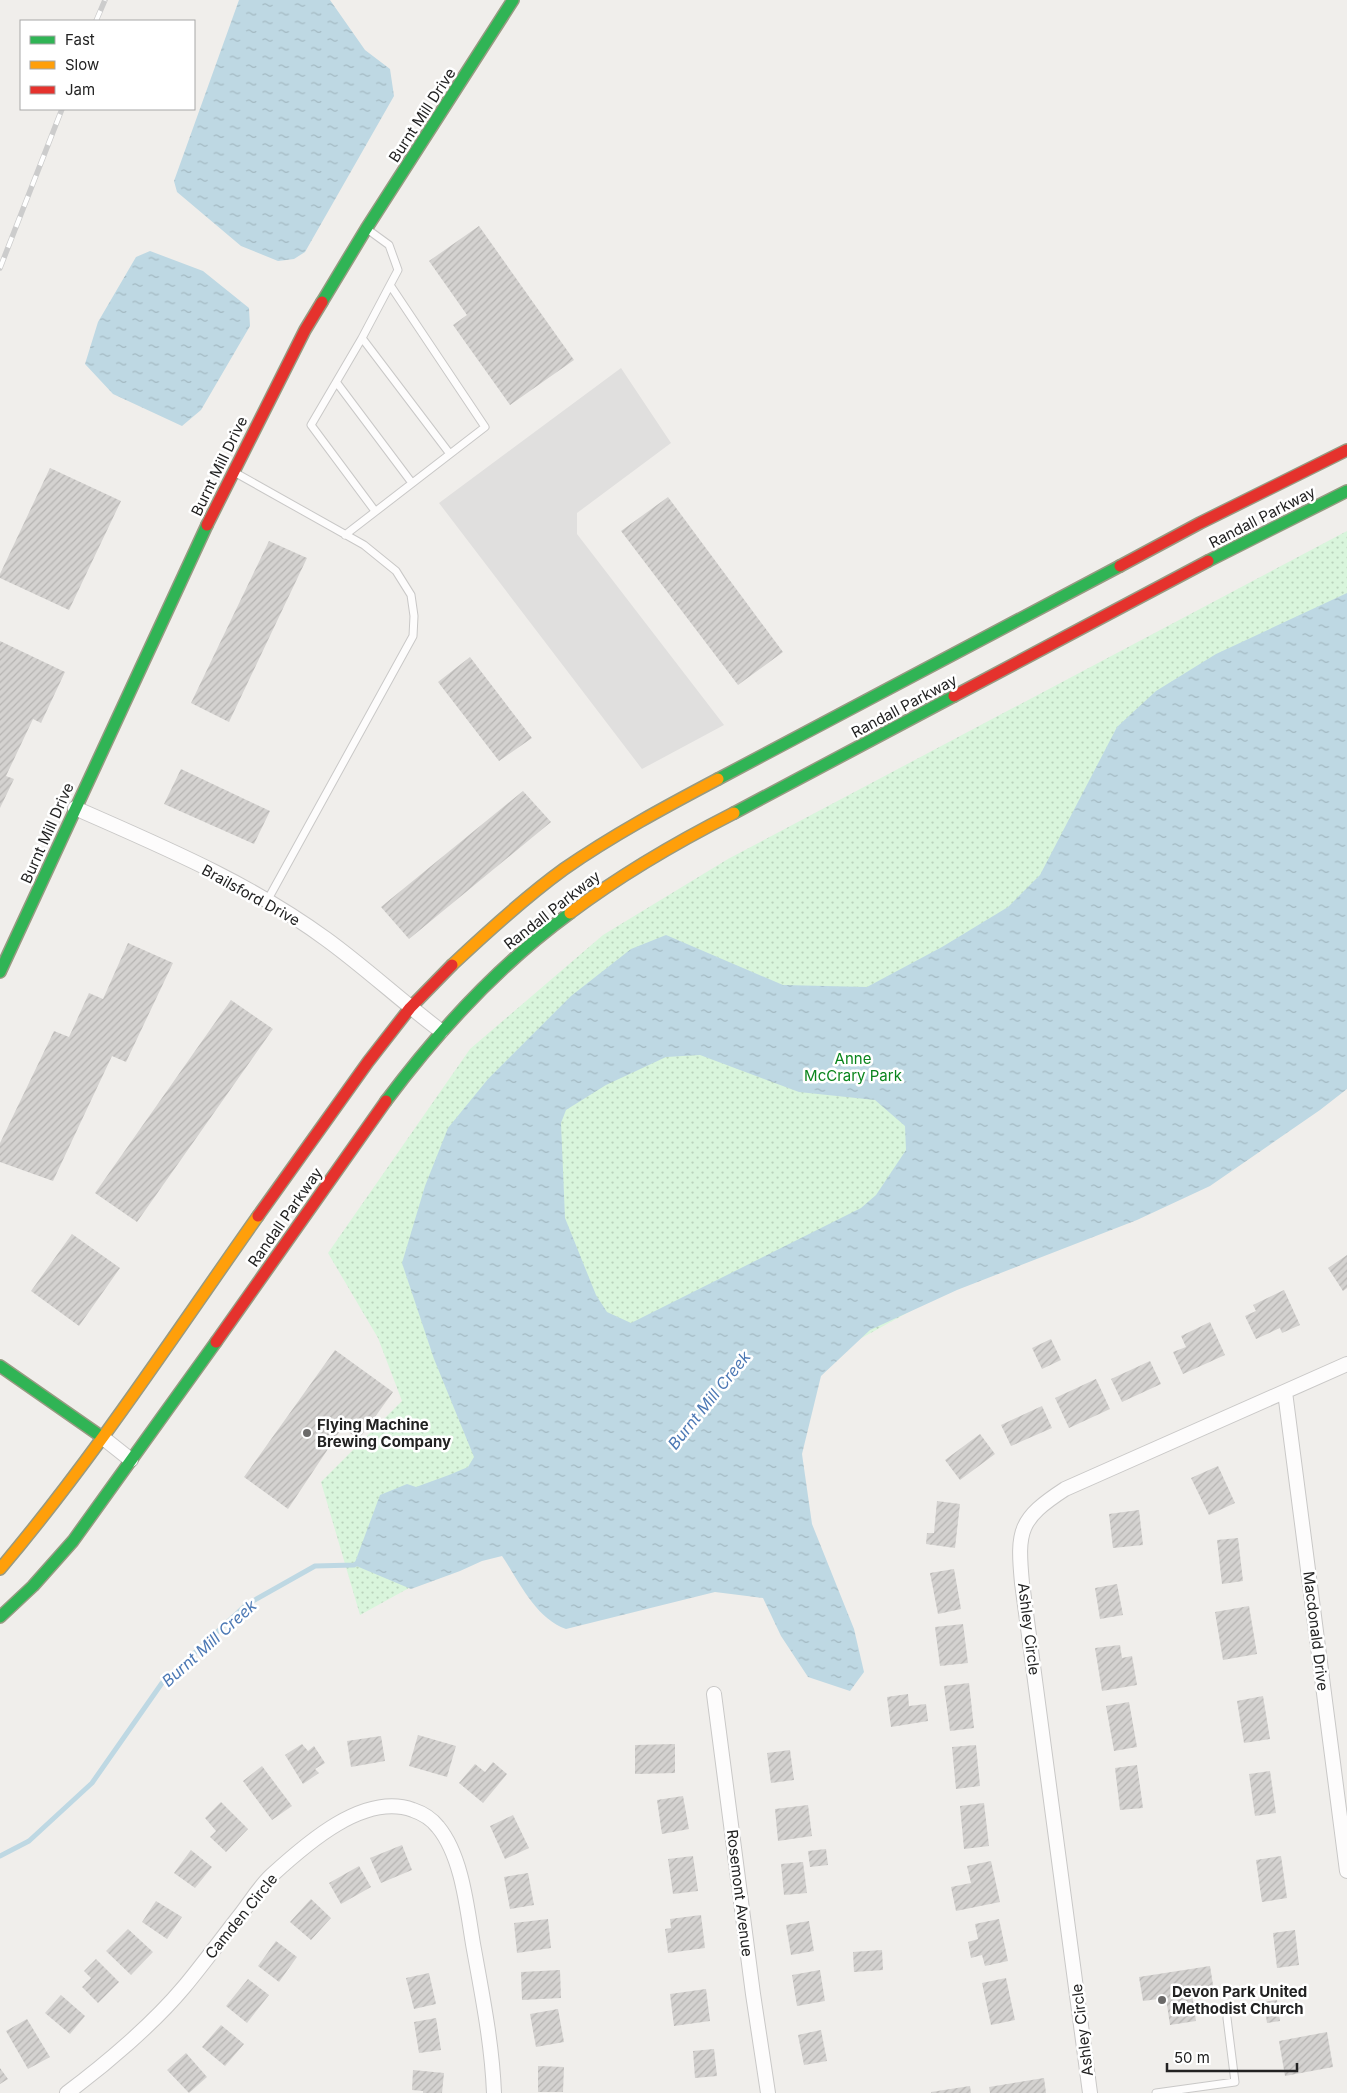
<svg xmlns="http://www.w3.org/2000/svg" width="1347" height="2093" font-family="Inter,sans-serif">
	<defs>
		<pattern id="park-dots" width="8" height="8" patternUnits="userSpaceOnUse" patternTransform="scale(1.25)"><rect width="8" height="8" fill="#d9f5dc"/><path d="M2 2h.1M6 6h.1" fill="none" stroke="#bad2bc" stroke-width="1.8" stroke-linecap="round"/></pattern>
		<pattern id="water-ripples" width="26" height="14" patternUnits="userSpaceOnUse" patternTransform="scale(1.25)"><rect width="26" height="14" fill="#bed8e3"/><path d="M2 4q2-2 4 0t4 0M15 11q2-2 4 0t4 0" fill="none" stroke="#a3b9c2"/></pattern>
		<pattern id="building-hatch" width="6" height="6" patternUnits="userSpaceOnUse" patternTransform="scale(1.25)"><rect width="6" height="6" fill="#d4d2d0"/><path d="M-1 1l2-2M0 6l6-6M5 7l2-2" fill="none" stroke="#b6b4b2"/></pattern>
	</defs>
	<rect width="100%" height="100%" fill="#f0eeeb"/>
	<path fill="url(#park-dots)" d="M1347 531V1070L360 1615 321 1482 402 1401 378 1338 328 1253 470 1049 603 935 728 859Z"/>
	<path fill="#e0dfde" d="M621 368 671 443 577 513V534L724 725 642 769 439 503Z"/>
	<path fill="url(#water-ripples)" fill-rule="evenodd" d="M239 0H330L365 50 390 69 394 96 305 252 294 259 278 261 241 246 177 192 174 181Z
		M150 251 203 271 249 308 250 326 201 410 182 426 113 394 85 364 98 322 136 257Z
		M1347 593V1089L1320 1110 1210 1186 1137 1220 957 1290 870 1330 821 1376 802 1454 812 1524 854 1629 864 1672 850 1691 808 1677 781 1636 763 1598 715 1592 566 1629C535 1618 519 1581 502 1556L482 1561 460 1571 411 1589 354 1565 380 1495 407 1484 416 1487 449 1475 468 1467 474 1457 434 1359 402 1263 425 1186 448 1128 488 1079 571 996 631 949 666 935 783 985 867 987 942 947 1008 907 1040 875 1117 727 1156 691 1216 654ZM700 1055 799 1092 875 1100 905 1126 906 1150 876 1195 861 1208 631 1323 607 1312 596 1295 565 1218 561 1123 566 1110 606 1085 666 1057Z"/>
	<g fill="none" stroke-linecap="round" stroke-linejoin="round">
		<path stroke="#bed8e3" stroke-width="5" d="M0 1856 29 1841 92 1783 162 1683 246 1605 315 1566 354 1565 360 1562"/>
	</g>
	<path fill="url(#building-hatch)" d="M479 226 574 360 510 405 453 325 467 315 429 261Z
		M50 468 121 501 69 610 0 578V574Z
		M668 497 783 652 738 685 621 531Z
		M269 541 307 558 229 722 191 703Z
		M0 641 65 672 41 723 33 719 6 776 14 779 0 808Z
		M470 657 532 738 499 761 438 682Z
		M181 769 270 811 254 844 164 804Z
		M523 791 551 822 409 939 381 907Z
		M128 943 173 963 126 1062 112 1056 53 1181 0 1162V1143L54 1031 69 1037 89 993 103 999Z
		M231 1000 273 1029 137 1222 95 1193Z
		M72 1234 120 1268 79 1326 31 1291Z
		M1347 1255V1288L1343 1291 1328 1268Z
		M1284 1290 1300 1325 1282 1333 1280 1328 1256 1339 1245 1316 1256 1311 1253 1305Z
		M1210 1322 1225 1355 1183 1374 1173 1352 1186 1347 1181 1336Z
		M1051 1339 1061 1360 1042 1369 1032 1348Z
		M335 1350 393 1392 359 1439 342 1428 288 1509 244 1477Z
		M1150 1361 1161 1384 1122 1402 1111 1379Z
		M1096 1379 1110 1409 1069 1428 1055 1398Z
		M1042 1406 1052 1428 1011 1446 1001 1425Z
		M980 1434 995 1454 960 1480 945 1460Z
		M1218 1466 1235 1503 1209 1515 1191 1478Z
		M937 1501 960 1504 955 1548 926 1544 927 1533H934Z
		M1139 1510 1143 1545 1113 1548 1109 1514Z
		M1238 1538 1243 1581 1222 1584 1217 1540Z
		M954 1569 961 1609 938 1614 930 1573Z
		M1117 1584 1123 1615 1100 1619 1095 1588Z
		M1249 1606 1257 1654 1223 1660 1215 1612Z
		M963 1624 968 1663 940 1666 935 1627Z
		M1120 1645 1122 1658 1132 1656 1137 1685 1102 1691 1095 1648Z
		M969 1683 974 1728 950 1731 944 1686Z
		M908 1694 909 1706 926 1704 928 1721 891 1727 887 1697Z
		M1263 1696 1270 1739 1244 1743 1237 1701Z
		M1129 1702 1137 1747 1114 1751 1106 1706Z
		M418 1735 456 1746 447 1777 409 1766Z
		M381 1736 385 1761 351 1767 347 1741Z
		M302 1744 308 1751 314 1746 325 1763 315 1769 319 1773 303 1784 285 1755Z
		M675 1744V1773L635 1774V1745Z
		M976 1745 980 1786 956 1789 952 1747Z
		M790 1750 794 1780 771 1783 767 1753Z
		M493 1762 507 1774 483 1803 459 1783 475 1764 485 1772Z
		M1137 1765 1143 1808 1120 1810 1115 1768Z
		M262 1766 292 1806 272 1820 243 1781Z
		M1270 1771 1276 1813 1255 1816 1249 1774Z
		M683 1796 689 1829 662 1834 657 1800Z
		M221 1802 248 1829 226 1852 210 1837 216 1831 205 1818Z
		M984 1803 989 1846 964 1849 960 1806Z
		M808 1805 812 1836 778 1841 775 1809Z
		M513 1815 529 1848 505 1859 490 1826Z
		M402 1845 412 1870 381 1883 370 1858Z
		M826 1849 828 1865 810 1867 808 1851Z
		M191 1850 212 1867 195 1888 174 1873Z
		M693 1856 698 1891 673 1894 668 1859Z
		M1281 1856 1287 1898 1262 1902 1256 1860Z
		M991 1861 1000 1902 956 1911 951 1887 971 1883 967 1866Z
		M803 1862 807 1893 784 1895 781 1864Z
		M359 1866 371 1887 341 1904 329 1883Z
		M528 1873 534 1905 510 1909 504 1877Z
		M311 1899 331 1918 311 1940 290 1922Z
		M156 1901 182 1917 167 1939 142 1922Z
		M701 1915 705 1948 668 1953 665 1929 671 1928 670 1919Z
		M548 1919 551 1948 517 1953 514 1923Z
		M999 1919 1008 1961 985 1966 982 1955 971 1958 968 1942 978 1939 975 1924Z
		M809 1921 814 1951 791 1955 786 1925Z
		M128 1929 153 1952 131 1975 106 1951Z
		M1295 1930 1299 1965 1277 1968 1273 1933Z
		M276 1941 297 1957 279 1982 258 1966Z
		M882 1950 883 1970 854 1972 853 1952Z
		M96 1959 119 1982 98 2003 82 1987 91 1978 84 1971Z
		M1210 1966 1214 1991 1192 1994 1196 2021 1170 2025 1166 1998 1143 2001 1139 1977Z
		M560 1970 561 1998 522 2000 521 1972Z
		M820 1970 825 2001 797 2006 792 1975Z
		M429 1973 436 2004 414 2009 406 1978Z
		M1006 1978 1015 2020 991 2025 982 1983Z
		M248 1979 269 1995 247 2023 226 2006Z
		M706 1989 710 2021 674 2026 670 1994Z
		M61 1995 85 2016 70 2034 45 2013Z
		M1277 2000 1280 2021 1267 2023 1264 2002Z
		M558 2009 564 2042 536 2047 530 2014Z
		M436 2018 441 2050 419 2053 414 2022Z
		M27 2019 50 2057 28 2069 6 2031Z
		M221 2025 244 2044 225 2066 202 2047Z
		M821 2030 827 2061 804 2065 798 2035Z
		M1327 2032 1333 2067 1285 2076 1279 2041Z
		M714 2049 717 2076 695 2078 693 2051Z
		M186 2053 207 2077 189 2093 167 2070Z
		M538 2066 564 2067 563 2092H538Z
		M0 2068 8 2079 0 2084Z
		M413 2070 444 2073 442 2093H423V2091L412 2090Z
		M1044 2078 1046 2093H990L989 2087Z
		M970 2086 971 2093H931V2092Z"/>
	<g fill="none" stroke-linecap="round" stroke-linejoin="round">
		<g stroke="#c9c8c7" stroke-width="9">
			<path id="lane" d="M362 338 450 454
				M337 383 412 483
				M234 472 364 545 396 571 411 595 414 616 413 636 267 901
				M375 511 311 425 362 338 390 285
				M345 535 485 427 390 285 398 270 389 245 367 229
				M1156 2093 1235 2082 1227 2018"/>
		</g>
		<g stroke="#c9c8c7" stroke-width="16">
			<path id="street" d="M75 808C161 846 250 883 326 939 366 968 402 1002 441 1031
				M1285 1392 1347 1871
				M102 1437 131 1460
				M714 1694 753 1994 768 2093
				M67 2093C106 2064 153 2024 184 1987 204 1963 222 1938 241 1914 251 1901 260 1886 272 1875 306 1844 364 1792 413 1810 422 1813 431 1818 438 1827 462 1856 467 1908 473 1944 482 1994 492 2043 494 2093
				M1090 2093 1022 1583C1017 1530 1019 1519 1065 1489L1347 1364"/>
		</g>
		<g stroke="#979a82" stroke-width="14">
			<path id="fast" d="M322 302 366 229 513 0
				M1208 561 1347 491
				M718 779 1120 566
				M734 813 954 696
				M0 972 207 525
				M386 1101C439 1030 499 965 570 913
				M0 1366 102 1437
				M0 1617 33 1586 73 1541 216 1342"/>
		</g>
		<g stroke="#979a82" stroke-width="14">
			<path id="slow" d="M570 913C623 873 675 843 734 813
				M452 965C487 932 524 898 564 869 613 835 665 807 718 779
				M0 1569C94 1458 174 1335 258 1216"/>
		</g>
		<g stroke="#979a82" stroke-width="14">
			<path id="jam" d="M207 525 305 330 322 302
				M1120 566 1200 523 1347 450
				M954 696 1208 561
				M258 1216 368 1062 410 1008 452 965
				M216 1342 386 1101"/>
		</g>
		<use href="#lane" stroke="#fdfcfc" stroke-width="7"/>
		<use href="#street" stroke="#fdfcfc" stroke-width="14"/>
		<use href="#fast" stroke="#30b455" stroke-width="11"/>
		<use href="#slow" stroke="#ff9f0a" stroke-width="11"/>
		<use href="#jam" stroke="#e5322d" stroke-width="11"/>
		<g stroke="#ccc" stroke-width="5.5">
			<path id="rail" d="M96 21 105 0
				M0 268 62 109"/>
		</g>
		<use href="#rail" stroke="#fff" stroke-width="4" stroke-dasharray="11" stroke-linecap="butt"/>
	</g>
	<g fill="#6a6968" stroke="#fff" stroke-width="2">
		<circle cx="307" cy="1433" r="5"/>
		<circle cx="1162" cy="2000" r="5"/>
	</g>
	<g text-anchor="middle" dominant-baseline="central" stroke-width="5" stroke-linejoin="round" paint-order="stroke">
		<g font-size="15" fill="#222" stroke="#fff">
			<text transform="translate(422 115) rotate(-57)">Burnt Mill Drive</text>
			<text transform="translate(219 466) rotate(-64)">Burnt Mill Drive</text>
			<text transform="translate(1262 517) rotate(-27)">Randall Parkway</text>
			<text transform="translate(904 706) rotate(-28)">Randall Parkway</text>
			<text transform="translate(47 833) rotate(-66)">Burnt Mill Drive</text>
			<text transform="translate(251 895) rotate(29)">Brailsford Drive</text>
			<text transform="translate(552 910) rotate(-38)">Randall Parkway</text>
			<text transform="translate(285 1217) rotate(-55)">Randall Parkway</text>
			<text transform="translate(1029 1629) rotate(83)">Ashley Circle</text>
			<text transform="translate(1316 1631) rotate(83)">Macdonald Drive</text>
			<text transform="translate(740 1893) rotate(83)">Rosemont Avenue</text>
			<text transform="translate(241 1916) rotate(-51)">Camden Circle</text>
			<text transform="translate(1082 2030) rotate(-97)">Ashley Circle</text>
		</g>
		<g font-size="15" fill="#0b851d" stroke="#fff">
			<text x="853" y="1058">Anne<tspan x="853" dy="17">McCrary Park</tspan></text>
		</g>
		<g font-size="15" font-weight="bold" fill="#222" stroke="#fff" text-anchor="start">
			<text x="317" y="1424">Flying Machine<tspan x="317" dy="17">Brewing Company</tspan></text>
			<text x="1172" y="1991">Devon Park United<tspan x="1172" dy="17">Methodist Church</tspan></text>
		</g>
		<g font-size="16" font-style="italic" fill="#4c78b4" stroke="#fff">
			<text transform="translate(709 1400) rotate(-51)">Burnt Mill Creek</text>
			<text transform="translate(209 1643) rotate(-42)">Burnt Mill Creek</text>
		</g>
	</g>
	<rect x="20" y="20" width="175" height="90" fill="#ffffff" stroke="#a7a7a7"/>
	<rect x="30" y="36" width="25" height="8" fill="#30b455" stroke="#a7a7a7"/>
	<text x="65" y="45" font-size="15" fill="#222222">Fast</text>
	<rect x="30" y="61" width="25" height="8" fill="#ff9f0a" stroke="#a7a7a7"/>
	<text x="65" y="70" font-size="15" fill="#222222">Slow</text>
	<rect x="30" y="86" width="25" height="8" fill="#e5322d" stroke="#a7a7a7"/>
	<text x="65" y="95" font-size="15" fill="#222222">Jam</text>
	<path d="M1167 2063v8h130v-8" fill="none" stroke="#222222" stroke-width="2.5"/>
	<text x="1174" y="2063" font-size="15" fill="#222222" stroke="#ffffff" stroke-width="4" paint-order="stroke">50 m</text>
</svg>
